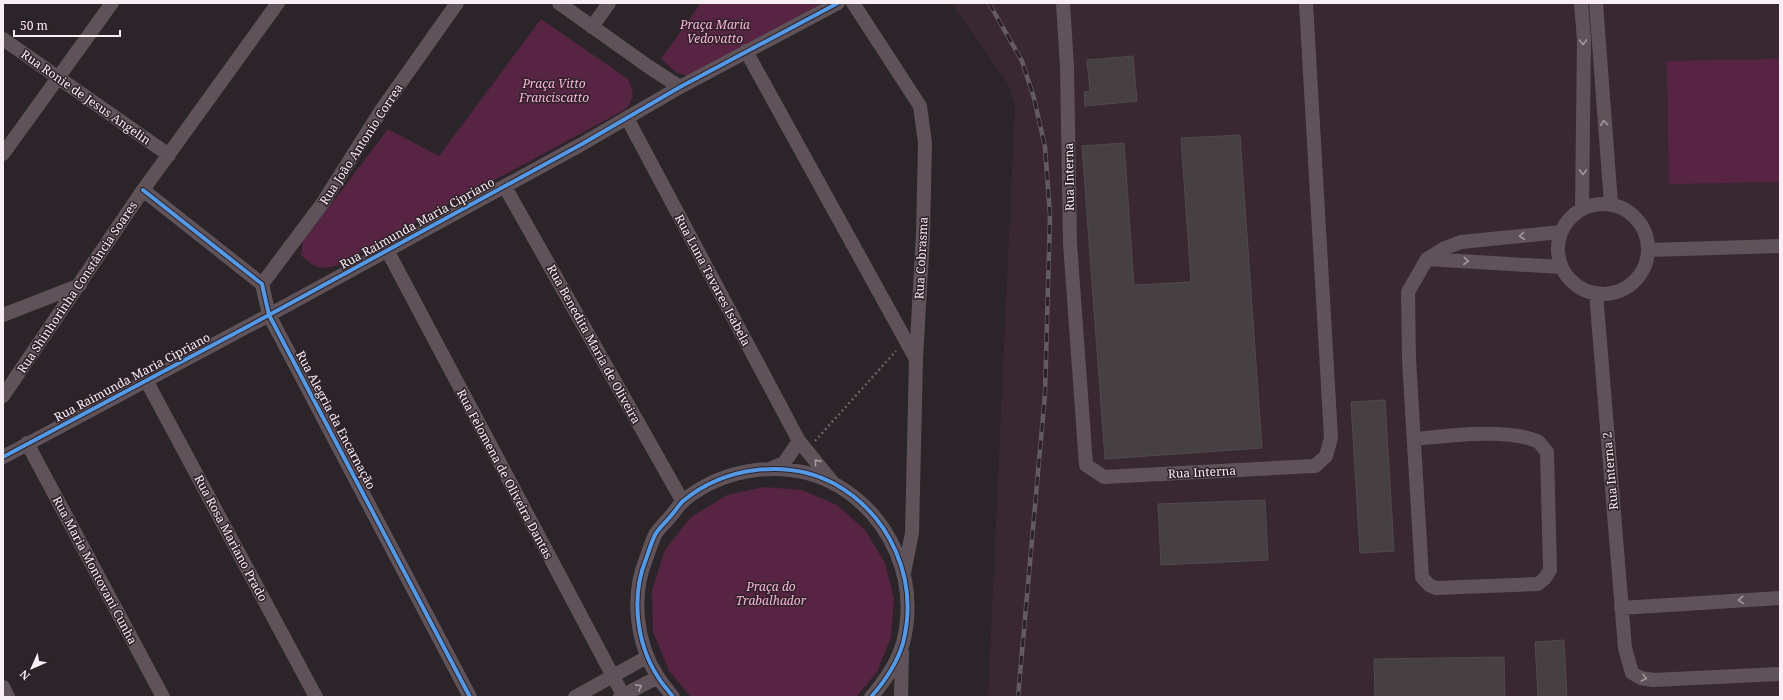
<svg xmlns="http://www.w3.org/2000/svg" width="1783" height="700" font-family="'Noto Serif',serif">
	<rect width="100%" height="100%" fill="#2b2428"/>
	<path fill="#392832" d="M951 3H1780V697H988L1015 104 1008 84Z"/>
	<path fill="#572543" d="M701 3H822L690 76 677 73 661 59Z
		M541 19 628 79C634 93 635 96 626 109L338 265C320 271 314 267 301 255L303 241 388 129 439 156Z
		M1780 59V182L1669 184 1667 61Z
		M764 487 802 490 837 505 865 530 885 563 894 599 891 637 877 672 856 697H691L669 671 653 632 652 590 665 550 691 517 727 495Z"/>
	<path fill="#464043" stroke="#504a4d" d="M1133 56 1137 101 1085 106 1084 92 1090 91 1087 60Z
		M1240 135 1262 448 1105 459 1082 146 1124 143 1134 285 1191 282 1181 138Z
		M1385 400 1394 551 1360 553 1351 402Z
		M1265 500 1268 560 1161 565 1158 504Z
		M1564 640 1567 697H1538L1535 642Z
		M1504 657 1505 697H1375L1374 659Z"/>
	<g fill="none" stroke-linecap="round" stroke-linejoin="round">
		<path stroke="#6b6166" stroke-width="2.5" stroke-dasharray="2 3" stroke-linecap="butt" d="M815 441 896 351"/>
		<path stroke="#5f5359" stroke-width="14" d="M559 3 649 67 680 87
			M853 3 920 106 925 143 923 234 916 359 912 533 904 573
			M1063 3 1067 67 1070 243 1086 465 1104 477 1315 466 1326 456 1331 438 1306 3
			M1581 3 1584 40 1582 208
			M1596 3 1611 204
			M592 27 609 3
			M3 39 169 155
			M746 51 916 359
			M627 118 799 441 834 484
			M3 154 112 3
			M505 187 683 502
			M143 190 262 284 269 315 470 697
			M1558 249a45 45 0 1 1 90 0a45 45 0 1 1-90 0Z
			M387 250 624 697
			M1648 250 1780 246
			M1427 259 1561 267
			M262 284 322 204 382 109 457 3
			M1596 293 1625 648 1632 673 1641 678 1653 680 1780 674
			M3 315 80 285
			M146 380 316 697
			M3 396 143 190 278 3
			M1414 439C1448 436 1505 428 1537 441 1541 443 1544 449 1547 452L1550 570 1545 578 1538 584 1436 588 1429 585 1422 577 1409 359 1408 292 1427 259 1445 248 1461 242 1561 232
			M27 443 163 697
			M3 457 269 315 582 144 680 87 838 3
			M770 469 784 463 799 441
			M1621 608 1780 598
			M3 687 8 697
			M575 697 647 657
			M620 697 658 677
			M673 697C668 690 662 684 658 677 636 643 631 596 646 559 649 551 651 543 655 535 658 529 664 524 669 518 674 513 678 506 683 501 724 467 787 458 835 484 891 516 919 580 903 643 897 664 885 681 871 697
			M901 697 902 652"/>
		<g stroke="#635b5f" stroke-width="4.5">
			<path id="rail" d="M989 3 1022 61 1034 98 1045 147 1050 215 1045 394 1018 697"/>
		</g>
		<use href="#rail" stroke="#2e2128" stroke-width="3" stroke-dasharray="9" stroke-linecap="butt"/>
		<g stroke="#2e2128" stroke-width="6">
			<path id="cycleway" d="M143 190 262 284 269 315 470 697
				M3 457 269 315 582 144 680 87 838 3
				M673 697C668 690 662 684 658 677 636 643 631 596 646 559 649 551 651 543 655 535 658 529 664 524 669 518 674 513 678 506 683 501 724 467 787 458 835 484 891 516 919 580 903 643 897 664 885 681 871 697"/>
		</g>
		<use href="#cycleway" stroke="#5399e6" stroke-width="4"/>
	</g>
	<defs><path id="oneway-chevron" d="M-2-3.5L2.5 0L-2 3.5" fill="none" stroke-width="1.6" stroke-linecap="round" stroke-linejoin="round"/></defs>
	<g stroke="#a4999f">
		<use href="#oneway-chevron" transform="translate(1583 42) rotate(89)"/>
		<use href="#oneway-chevron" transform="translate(1604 123) rotate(-95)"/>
		<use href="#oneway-chevron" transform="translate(1583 172) rotate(90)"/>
		<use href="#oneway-chevron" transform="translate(1522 236) rotate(174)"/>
		<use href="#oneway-chevron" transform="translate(1466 261) rotate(3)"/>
		<use href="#oneway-chevron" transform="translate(817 462) rotate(-129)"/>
		<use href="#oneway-chevron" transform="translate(1741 600) rotate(176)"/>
		<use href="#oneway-chevron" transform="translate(1644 678) rotate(14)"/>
		<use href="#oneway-chevron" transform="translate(639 687) rotate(-28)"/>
	</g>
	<g text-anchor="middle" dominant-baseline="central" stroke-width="3" stroke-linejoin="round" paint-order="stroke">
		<g font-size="12" font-style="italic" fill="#fbb6db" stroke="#2e2128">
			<text x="715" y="24">Praça Maria<tspan x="715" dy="14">Vedovatto</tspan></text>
			<text x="554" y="83">Praça Vitto<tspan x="554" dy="14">Franciscatto</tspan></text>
			<text x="771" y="586">Praça do<tspan x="771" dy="14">Trabalhador</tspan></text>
		</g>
		<g font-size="12" fill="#f8eff4" stroke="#2e2128">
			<text transform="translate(86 97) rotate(35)">Rua Ronie de Jesus Angelin</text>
			<text transform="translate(361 144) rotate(-57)">Rua João Antonio Correa</text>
			<text transform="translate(1069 177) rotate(-91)">Rua Interna</text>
			<text transform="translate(417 223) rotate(-29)">Rua Raimunda Maria Cipriano</text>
			<text transform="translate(921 258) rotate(-87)">Rua Cobrasma</text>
			<text transform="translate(713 280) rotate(62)">Rua Luna Tavares Isabela</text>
			<text transform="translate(77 287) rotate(-56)">Rua Shinhorinha Constância Soares</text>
			<text transform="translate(594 344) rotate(61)">Rua Benedita Maria de Oliveira</text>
			<text transform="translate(132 377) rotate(-28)">Rua Raimunda Maria Cipriano</text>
			<text transform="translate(336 420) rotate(62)">Rua Alegria da Encarnação</text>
			<text transform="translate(1610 471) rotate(-95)">Rua Interna 2</text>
			<text transform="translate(1202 472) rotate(-3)">Rua Interna</text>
			<text transform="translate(505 474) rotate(62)">Rua Felomena de Oliveira Dantas</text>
			<text transform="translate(231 538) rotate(62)">Rua Rosa Mariano Prado</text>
			<text transform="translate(95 570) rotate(62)">Rua Maria Montovani Cunha</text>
		</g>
	</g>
	<rect width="1783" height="700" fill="none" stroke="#f8eff4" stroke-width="8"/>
	<g transform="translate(32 668) rotate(225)" stroke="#2e2128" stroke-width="3" paint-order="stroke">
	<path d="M0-3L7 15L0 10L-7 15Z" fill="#f8eff4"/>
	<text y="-6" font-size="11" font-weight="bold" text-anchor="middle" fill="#f8eff4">N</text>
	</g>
	<path d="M14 30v6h106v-6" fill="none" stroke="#f8eff4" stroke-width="2"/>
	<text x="20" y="30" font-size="12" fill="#f8eff4" stroke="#2e2128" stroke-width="3" paint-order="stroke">50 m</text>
</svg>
